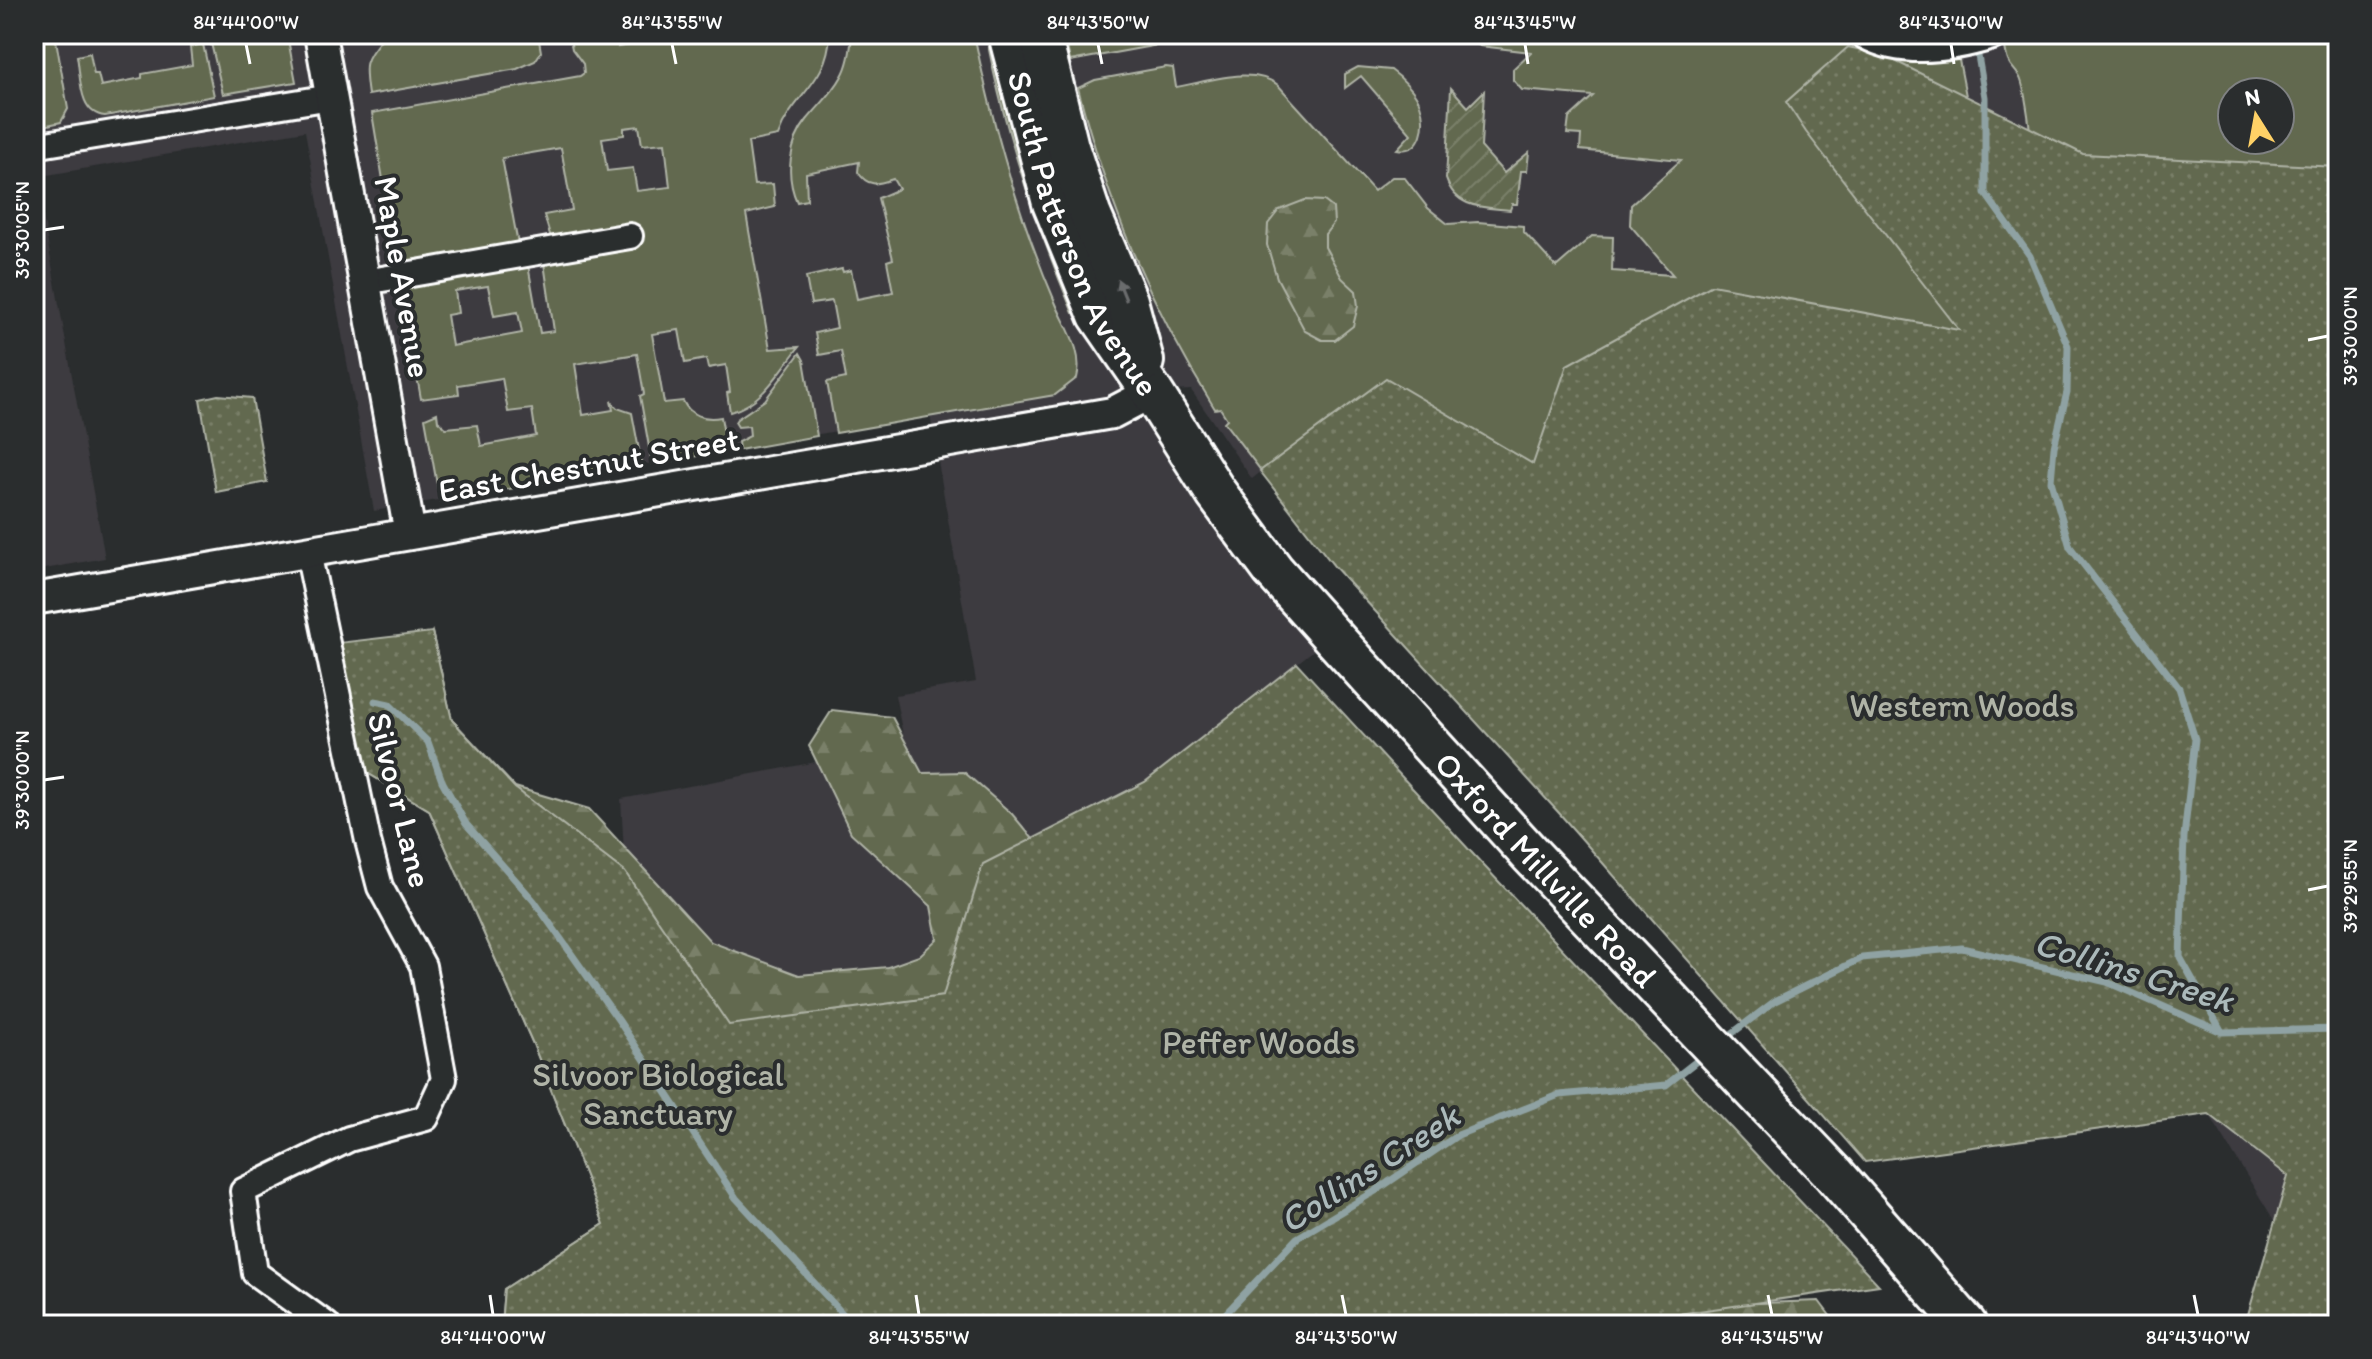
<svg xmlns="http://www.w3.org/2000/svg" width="2372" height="1359" font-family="Itim,sans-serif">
	<defs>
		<pattern id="forest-firs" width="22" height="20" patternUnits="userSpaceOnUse" patternTransform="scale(2)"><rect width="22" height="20" fill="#62694f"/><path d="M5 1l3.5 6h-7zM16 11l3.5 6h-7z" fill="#7a8069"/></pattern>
		<pattern id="park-dots" width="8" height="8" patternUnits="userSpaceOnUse" patternTransform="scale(2)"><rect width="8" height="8" fill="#62694f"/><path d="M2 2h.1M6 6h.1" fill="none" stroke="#7a8069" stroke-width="1.8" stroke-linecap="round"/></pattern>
		<pattern id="garden-furrows" width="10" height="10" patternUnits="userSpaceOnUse" patternTransform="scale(2)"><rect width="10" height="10" fill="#62694f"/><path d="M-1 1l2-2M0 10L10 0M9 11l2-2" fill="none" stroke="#7a8069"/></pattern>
	</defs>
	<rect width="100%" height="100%" fill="#2a2d2e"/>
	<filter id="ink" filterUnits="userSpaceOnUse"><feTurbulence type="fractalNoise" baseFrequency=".0125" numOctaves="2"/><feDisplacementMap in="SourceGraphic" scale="16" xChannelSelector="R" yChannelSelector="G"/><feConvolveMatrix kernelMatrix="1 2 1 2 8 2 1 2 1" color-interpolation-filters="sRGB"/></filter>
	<g filter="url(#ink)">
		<path fill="#3c3a3f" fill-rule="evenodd" d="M34 34H2338V1325L2209 1114 1865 1162 1559 813 1334 566 1262 471 1252 479 1191 390 1153 392 1332 636 1145 782 984 864 943 996 729 1025 625 872 621 799 905 745 895 695 976 682 930 415 374 511 305 131 36 177 105 558 34 571ZM2232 92H2280V140H2232Z"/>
		<path fill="#62694f" stroke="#b0b4a7" stroke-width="2" fill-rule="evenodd" d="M34 34H55L68 109 61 122 34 128Z
			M261 34H287L296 82 223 94 211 43Z
			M385 34H538L541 52 535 61 517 69 368 95C363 60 364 62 385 34Z
			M569 34H615L618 47 689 34H830C828 84 792 95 778 136L748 142 754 185 773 184 775 207 746 214 770 349 799 347C779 372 762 404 730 412L727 393 730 392 726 365 708 368 706 359 685 363 679 330 652 334 664 403 683 401C690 416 705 420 721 417L727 451 652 464 640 396 644 394 637 354 575 364 583 415 613 410 611 401 617 408 632 413 642 466 440 501 425 418 437 413 438 421 446 428 477 425 481 446 536 436 532 409 508 412 502 378 458 385 459 394 421 399 401 287 528 265 540 333 554 331 544 263 551 238 544 215 572 210 561 148 502 158 518 244 397 265 372 113 580 76 584 73 583 64 572 49ZM639 126 642 145 665 143 670 187 637 191 633 168 607 171 602 138 624 135V128ZM488 286 494 316 518 312 522 333 452 346 447 315 458 313 455 291Z
			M852 34H974C993 127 1018 216 1056 304 1066 328 1084 351 1077 378L1055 395 836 433 827 382 846 378 841 351 819 355 815 333 837 328 832 301 811 304 806 277 842 269 843 272 851 270 857 299 893 292 887 261 893 259 878 198 899 189 893 179C878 184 868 188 858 172L859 162 806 173 807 200 797 202C785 176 789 142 807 120 819 105 833 93 842 76 849 64 851 48 852 34Z
			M986 34H992L1080 313H1073C1035 223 1004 131 986 34Z
			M1079 34H1218L1070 61 1065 37Z
			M1470 34H1842L1861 47 1958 55 1968 106 1960 330 1557 509 1281 497 1224 422 1227 419 1220 408 1215 409C1151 307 1108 205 1078 88L1095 80 1166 67 1173 68 1176 87C1207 82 1252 65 1278 85L1374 191 1392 177H1404L1428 208 1448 224 1478 222 1523 226V231L1556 267 1592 236 1613 237 1612 271 1673 275 1630 225 1631 205 1681 160 1580 150 1581 135 1567 134 1569 118 1593 96 1522 90 1513 80V69L1531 52 1480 46Z
			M2035 34H2338V202L2119 207 2030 135C2030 126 2024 83 2019 76 2009 62 2008 66 2005 47L2030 40ZM2232 92H2280V140H2232Z
			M203 44 214 96 105 116C78 114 81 77 77 56L90 53 94 74H98L101 86 142 78V74L192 65 190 47Z
			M1358 67 1391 70C1401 77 1416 92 1420 104 1427 123 1423 154 1397 149L1411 134 1361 76 1345 88V74Z
			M800 353 804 360 817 436 739 450 738 442 750 436 749 426 738 427 735 422 737 419 765 400Z"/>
		<path fill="url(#forest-firs)" stroke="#b0b4a7" stroke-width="2" d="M1305 200 1324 201 1333 208 1334 223 1325 234V247L1342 278 1356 291 1358 306 1353 326 1335 340H1322L1305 331 1277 278 1267 245 1268 224 1279 210Z
			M432 632 452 720 515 787 589 809 711 942 799 975 888 967 919 956 937 939 931 906 851 833 809 746 832 710 892 717 922 773 964 772 1012 814 1075 889 1074 916 501 1325 504 1289 604 1224 533 1044 429 810 366 772Z
			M1819 1301 1837 1325H1445L1556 1310Z"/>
		<path fill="url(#park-dots)" stroke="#b0b4a7" stroke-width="2" d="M1848 47 1881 54 2083 154 2338 167V1325H2245L2288 1176 2209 1114 1865 1162 1559 813 1334 566 1260 471 1386 378 1533 464 1567 365 1712 285 1959 330 1806 132 1786 102Z
			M218 395 252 398 267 482 216 492 200 399Z
			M432 632 452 720 515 788 625 872 729 1025 943 996 983 864 1145 782 1297 663 1485 867 1879 1285 1602 1325H501L504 1289 604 1224 533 1044 429 810 366 772 338 643Z"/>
		<path fill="url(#garden-furrows)" stroke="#b0b4a7" stroke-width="2" d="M1451 88 1468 107 1484 91 1481 147 1504 173 1529 152 1527 171H1521L1517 204H1512L1510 210C1483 207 1456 209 1446 179Z"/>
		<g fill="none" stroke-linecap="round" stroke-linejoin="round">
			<path stroke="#8fa2a3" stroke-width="7" d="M1976 44 1985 97V193L2030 256 2068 346 2067 392 2054 447 2051 481 2070 547 2179 688 2195 739 2184 837 2180 957 2222 1032
				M375 701 389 704 428 742 442 781 466 824 534 901 619 1021 736 1198 853 1325
				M1722 1041 1775 1001 1862 958 1962 948 2107 982 2222 1032 2338 1029
				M1215 1325 1297 1238 1377 1190 1458 1135 1559 1095 1666 1085 1703 1056"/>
			<g stroke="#fff" stroke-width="30">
				<path id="minor" d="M34 146 331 97
					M365 282 630 236
					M308 552 368 841 380 887 423 966 444 1079 426 1118 349 1139 243 1191 255 1273 327 1325"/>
			</g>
			<g stroke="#fff" stroke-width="36">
				<path id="tertiary" d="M320 34 410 534
					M1867 34C1905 54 1953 46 1992 34
					M34 599 1112 413 1152 392"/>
			</g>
			<g stroke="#fff" stroke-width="46">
				<g id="trunk">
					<path id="s1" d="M1009 34 1053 203 1099 315 1152 392 1216 493 1273 570 1332 636 1531 855 1834 1174 1966 1325"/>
					<path d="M1040 34 1068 147 1090 214 1127 301 1143 361"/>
				</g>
			</g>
			<use href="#minor" stroke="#2a2d2e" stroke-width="24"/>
			<use href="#tertiary" stroke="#2a2d2e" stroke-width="30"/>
			<use href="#trunk" stroke="#2a2d2e" stroke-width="40"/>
		</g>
		<defs><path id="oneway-solid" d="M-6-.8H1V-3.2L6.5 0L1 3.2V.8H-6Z" transform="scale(2)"/></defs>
		<use fill="#6a6c6d" href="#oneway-solid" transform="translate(1122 290) rotate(-112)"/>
	</g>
	<path fill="none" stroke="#fff" stroke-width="3" d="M246 44 250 64M672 44 676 64M1098 44 1102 64M1525 44 1528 64M1951 44 1954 64M44 230 64 227M2308 340 2328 336M44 780 64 777M2308 890 2328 886M490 1295 493 1315M916 1295 919 1315M1342 1295 1346 1315M1768 1295 1772 1315M2194 1295 2198 1315"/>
	<g text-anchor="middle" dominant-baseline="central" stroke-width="8" stroke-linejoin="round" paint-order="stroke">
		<g font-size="34" fill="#fff" stroke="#2a2d2e">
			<text stroke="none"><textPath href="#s1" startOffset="214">South Patterson Avenue</textPath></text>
			<text transform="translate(403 277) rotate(80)">Maple Avenue</text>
			<text transform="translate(589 465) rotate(-10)">East Chestnut Street</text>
			<text transform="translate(400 800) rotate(76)">Silvoor Lane</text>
			<text stroke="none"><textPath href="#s1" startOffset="1010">Oxford Millville Road</textPath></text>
		</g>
		<g font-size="34" fill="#b0b4a7" stroke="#2a2d2e">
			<text x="1962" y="705">Western Woods</text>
			<text x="1259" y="1042">Peffer Woods</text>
			<text x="658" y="1074">Silvoor Biological<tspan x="658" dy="39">Sanctuary</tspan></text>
		</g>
		<g font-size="36" font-style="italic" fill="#abb9ba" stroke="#2a2d2e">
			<text transform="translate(2134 971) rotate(17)">Collins Creek</text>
			<text transform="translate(1369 1168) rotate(-33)">Collins Creek</text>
		</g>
	</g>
	<rect width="2372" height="1359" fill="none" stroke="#2a2d2e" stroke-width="88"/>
	<g transform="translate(2256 116) rotate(349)"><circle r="38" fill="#2a2d2e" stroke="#7f8182" stroke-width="2"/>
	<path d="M0-6L14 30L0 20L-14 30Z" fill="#ffd166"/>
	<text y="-12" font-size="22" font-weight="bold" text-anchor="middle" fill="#ffffff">N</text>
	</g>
	<rect x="44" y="44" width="2284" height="1271" fill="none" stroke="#fff" stroke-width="3"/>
	<g font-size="20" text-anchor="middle" fill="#fff">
		<text x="246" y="29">84°44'00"W</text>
		<text x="672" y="29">84°43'55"W</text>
		<text x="1098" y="29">84°43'50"W</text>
		<text x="1525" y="29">84°43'45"W</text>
		<text x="1951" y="29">84°43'40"W</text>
		<text transform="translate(22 230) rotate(-90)" y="7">39°30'05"N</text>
		<text transform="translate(2350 336) rotate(-90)" y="7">39°30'00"N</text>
		<text transform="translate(22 780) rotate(-90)" y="7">39°30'00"N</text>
		<text transform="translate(2350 886) rotate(-90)" y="7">39°29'55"N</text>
		<text x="493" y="1344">84°44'00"W</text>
		<text x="919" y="1344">84°43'55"W</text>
		<text x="1346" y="1344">84°43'50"W</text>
		<text x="1772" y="1344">84°43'45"W</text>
		<text x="2198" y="1344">84°43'40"W</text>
	</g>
</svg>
